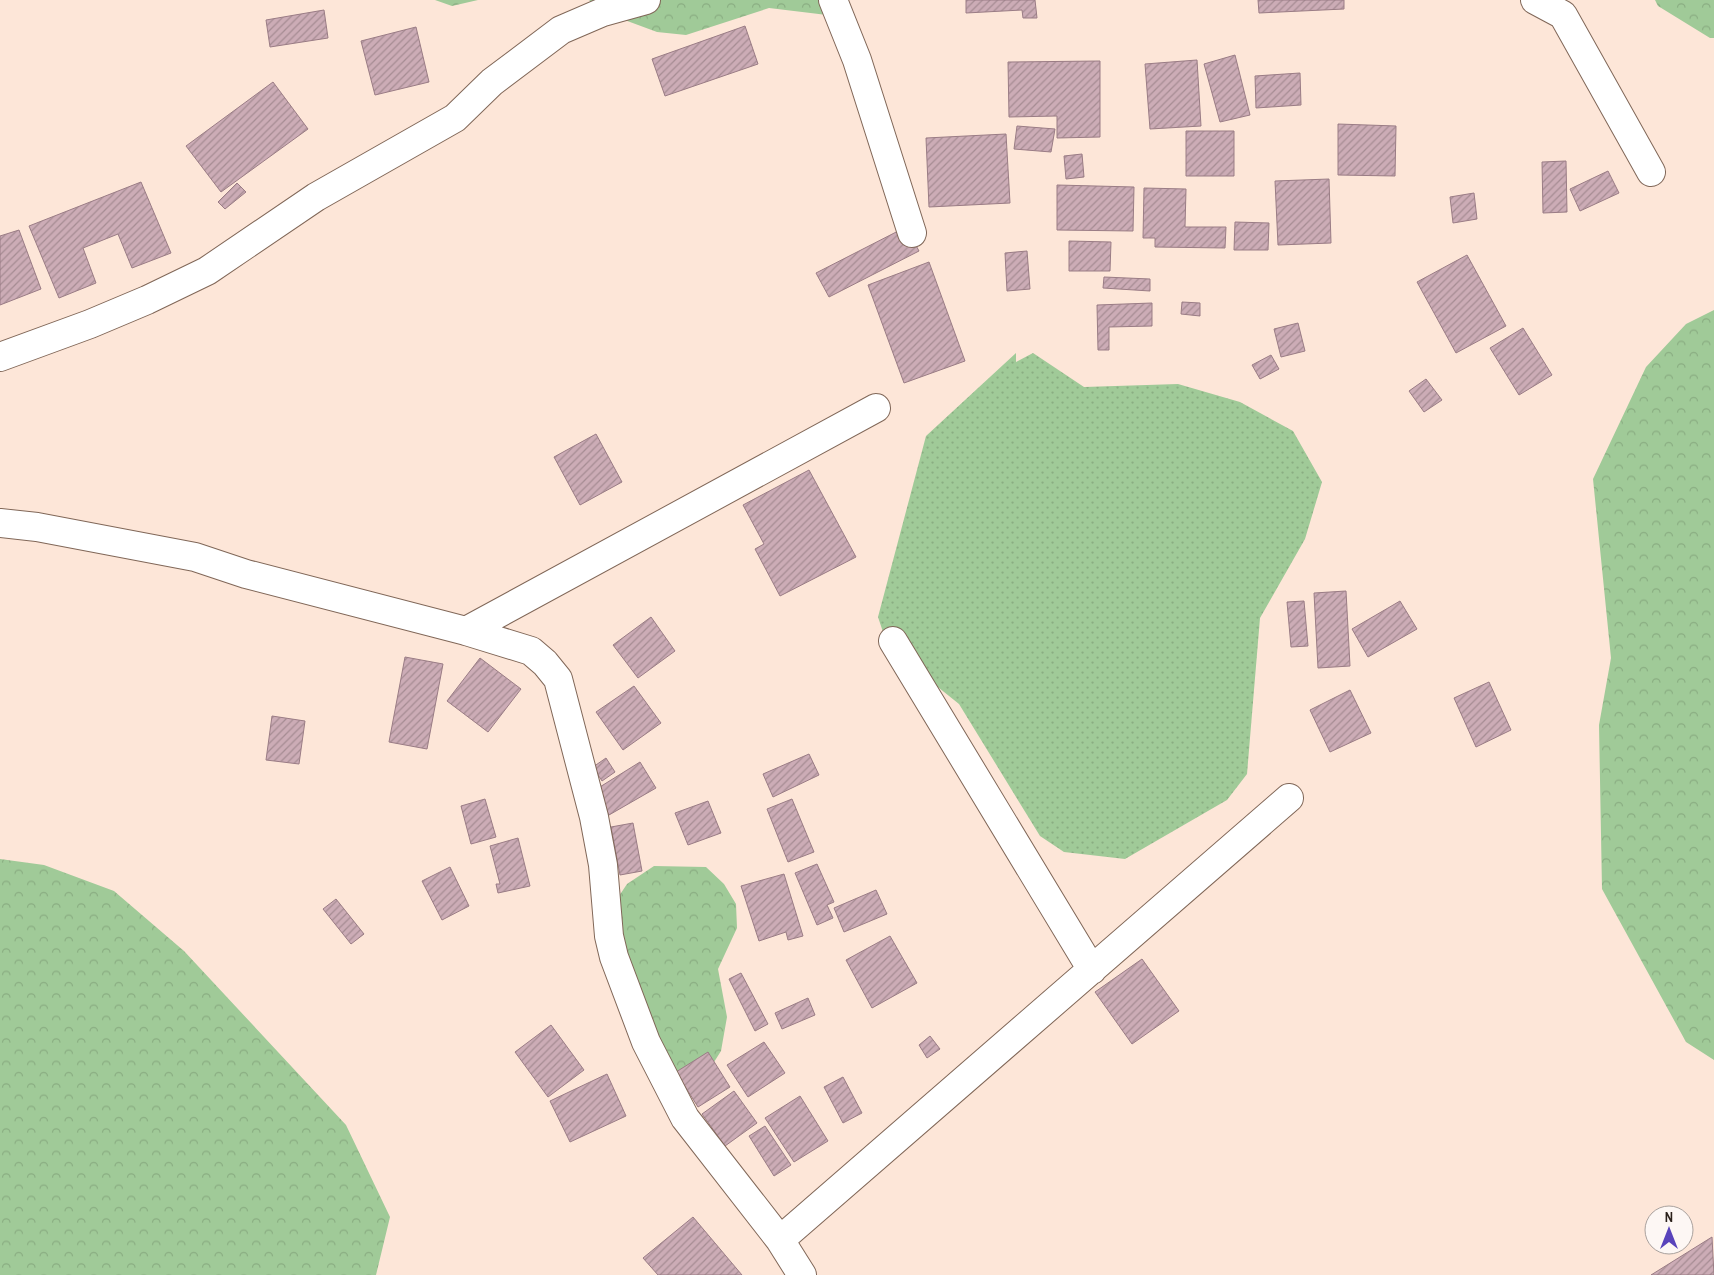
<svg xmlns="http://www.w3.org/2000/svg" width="1714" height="1275" font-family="'Archivo Narrow',sans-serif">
	<defs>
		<pattern id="grass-dots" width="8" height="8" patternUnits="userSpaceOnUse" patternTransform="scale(1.25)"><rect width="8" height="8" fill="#a0ca98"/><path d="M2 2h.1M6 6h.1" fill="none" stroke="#8aad82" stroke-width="1.8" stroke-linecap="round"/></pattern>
		<pattern id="forest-crowns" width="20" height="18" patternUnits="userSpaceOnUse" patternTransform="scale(1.25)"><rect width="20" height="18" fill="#a0ca98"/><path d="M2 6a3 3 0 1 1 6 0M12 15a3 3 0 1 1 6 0" fill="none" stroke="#8aad82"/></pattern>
		<pattern id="building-hatch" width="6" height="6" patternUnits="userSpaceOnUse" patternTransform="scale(1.25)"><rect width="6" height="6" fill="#ccacb6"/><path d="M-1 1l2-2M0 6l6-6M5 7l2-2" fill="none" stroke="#a68c93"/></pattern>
	</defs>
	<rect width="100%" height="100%" fill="#fde6d8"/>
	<path fill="url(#grass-dots)" d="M1016 353V362L1033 353 1084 387 1178 384 1240 402 1293 431 1322 482 1305 539 1260 618 1247 774 1227 800 1125 859 1064 852 1040 836 959 704 888 647 878 617 926 436Z"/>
	<path fill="url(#forest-crowns)" d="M435 0H478L452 6Z
		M589 0H843L827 15 769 8 686 35 657 32 603 12Z
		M1655 0H1714V38H1710L1658 6Z
		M1714 310V1060L1686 1042 1602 889 1599 725 1611 658 1593 479 1646 367 1686 324Z
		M0 859 44 865 114 891 184 951 346 1125 390 1217 376 1275H0Z
		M654 866 706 867 724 884 736 904 737 928 718 969 727 1017 721 1051 699 1086 673 1093 636 996 613 905 627 884Z"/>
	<path fill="url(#building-hatch)" stroke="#9a7c85" d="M966 0H1035L1037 18H1023L1022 10 966 13Z
		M1258 0H1344V9L1259 13Z
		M324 10 328 38 270 47 266 20Z
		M745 26 758 64 665 96 652 59Z
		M416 27 429 82 375 95 361 41Z
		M1235 55 1250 115 1220 122 1204 64Z
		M1197 60 1201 126 1150 129 1145 64Z
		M1100 61V137L1057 138V116L1009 117 1008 62Z
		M1300 73 1301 105 1256 108 1255 76Z
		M273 82 308 129 221 192 186 146Z
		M1338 124 1396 126 1395 176 1338 175Z
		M1017 126 1055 129 1051 152 1014 149Z
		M1186 131H1234V176H1186Z
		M1006 134 1010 203 929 207 926 138Z
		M1082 154 1084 177 1066 179 1064 156Z
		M1566 161 1567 212 1543 213 1542 162Z
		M1608 171 1619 193 1580 211 1570 189Z
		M1329 179 1331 243 1278 245 1275 181Z
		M141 182 171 253 132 268 118 234 83 248 96 283 59 298 29 226Z
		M237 183 246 192 225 209 218 202Z
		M1057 185 1134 187 1133 231 1057 230Z
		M1144 188 1186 189 1185 227H1226L1225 248 1155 247V238H1143Z
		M1474 193 1477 219 1453 223 1450 197Z
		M1235 222 1269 223 1268 250H1234Z
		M906 227 919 251 829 297 816 273Z
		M19 230 41 289 0 305V236Z
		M1069 241 1111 242 1110 271H1069Z
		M1027 251 1030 289 1007 291 1005 253Z
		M1467 255 1506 326 1456 353 1417 282Z
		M929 262 965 361 904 383 868 285Z
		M1104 277 1150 279V291L1103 288Z
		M1182 302 1200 303V316L1181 314Z
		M1152 303V326L1109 327V350H1098L1097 305Z
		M1298 323 1305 351 1281 357 1274 329Z
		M1523 328 1552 375 1519 395 1490 348Z
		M1271 355 1279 369 1260 379 1252 365Z
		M1426 379 1442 400 1424 412 1409 391Z
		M596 434 622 482 580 505 554 457Z
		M809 470 856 557 780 596 755 549 764 544 743 505Z
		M1346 591 1350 666 1318 668 1314 593Z
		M1304 601 1308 646 1291 647 1287 602Z
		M1400 601 1417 629 1368 657 1352 629Z
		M651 617 675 651 638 678 613 645Z
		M405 657 443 664 427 749 389 742Z
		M480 658 521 689 488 732 447 701Z
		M1489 682 1511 730 1476 747 1454 698Z
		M634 686 661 723 623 750 596 712Z
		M1350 690 1371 733 1330 752 1310 710Z
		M272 716 305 721 299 764 266 760Z
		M809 754 819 775 773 797 763 774Z
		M606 758 615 772 602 781 593 767Z
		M640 762 656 788 609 815 595 790Z
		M485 799 496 837 471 844 461 806Z
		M792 799 814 852 788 862 767 809Z
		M708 801 721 833 688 845 675 813Z
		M633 823 642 871 620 875 611 827Z
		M518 838 530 886 498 893 496 884H500L490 846Z
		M817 864 834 902 827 905 833 918 817 925 795 873Z
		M450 867 469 906 442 920 422 881Z
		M784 874 803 936 788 940 786 932 759 941 741 886Z
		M876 890 887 914 844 932 834 908Z
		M336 899 364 934 351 944 323 909Z
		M890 936 917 983 872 1008 846 960Z
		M1142 959 1179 1011 1132 1044 1095 992Z
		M741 973 768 1024 755 1031 729 979Z
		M808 998 815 1015 782 1029 775 1013Z
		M551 1025 584 1070 548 1097 515 1052Z
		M930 1036 940 1049 927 1058 919 1045Z
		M764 1042 785 1073 748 1097 727 1065Z
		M708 1052 730 1087 698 1107 676 1072Z
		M607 1074 626 1116 570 1142 550 1101Z
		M843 1077 862 1113 843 1123 824 1087Z
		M734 1091 757 1123 725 1146 702 1114Z
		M800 1096 828 1141 794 1162 765 1118Z
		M765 1126 791 1165 774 1176 749 1136Z
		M693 1217 742 1275H658L643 1258Z
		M1712 1237 1714 1275H1651Z"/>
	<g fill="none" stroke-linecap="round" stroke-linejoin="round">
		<g stroke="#806758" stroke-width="30">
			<path id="street" d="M833 0 857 60 912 233
				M1535 0 1563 15 1651 172
				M0 357 90 324 147 300 207 271 316 197 455 118 492 82 561 30 603 12 646 0
				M0 523 37 527 195 557 246 574 466 631 531 651 545 663 558 679 594 817 603 865 609 936 614 957 646 1042 685 1118 780 1240 802 1275
				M466 631 876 408
				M893 641 1092 970
				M780 1240 1289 798"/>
		</g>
		<use href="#street" stroke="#fff" stroke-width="28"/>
	</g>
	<g transform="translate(1669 1230)"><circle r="24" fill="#fdf7f4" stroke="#a9a19d"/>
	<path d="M0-4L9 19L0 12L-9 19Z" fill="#5943bb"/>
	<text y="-8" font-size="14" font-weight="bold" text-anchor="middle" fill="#2b211b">N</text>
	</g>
</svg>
